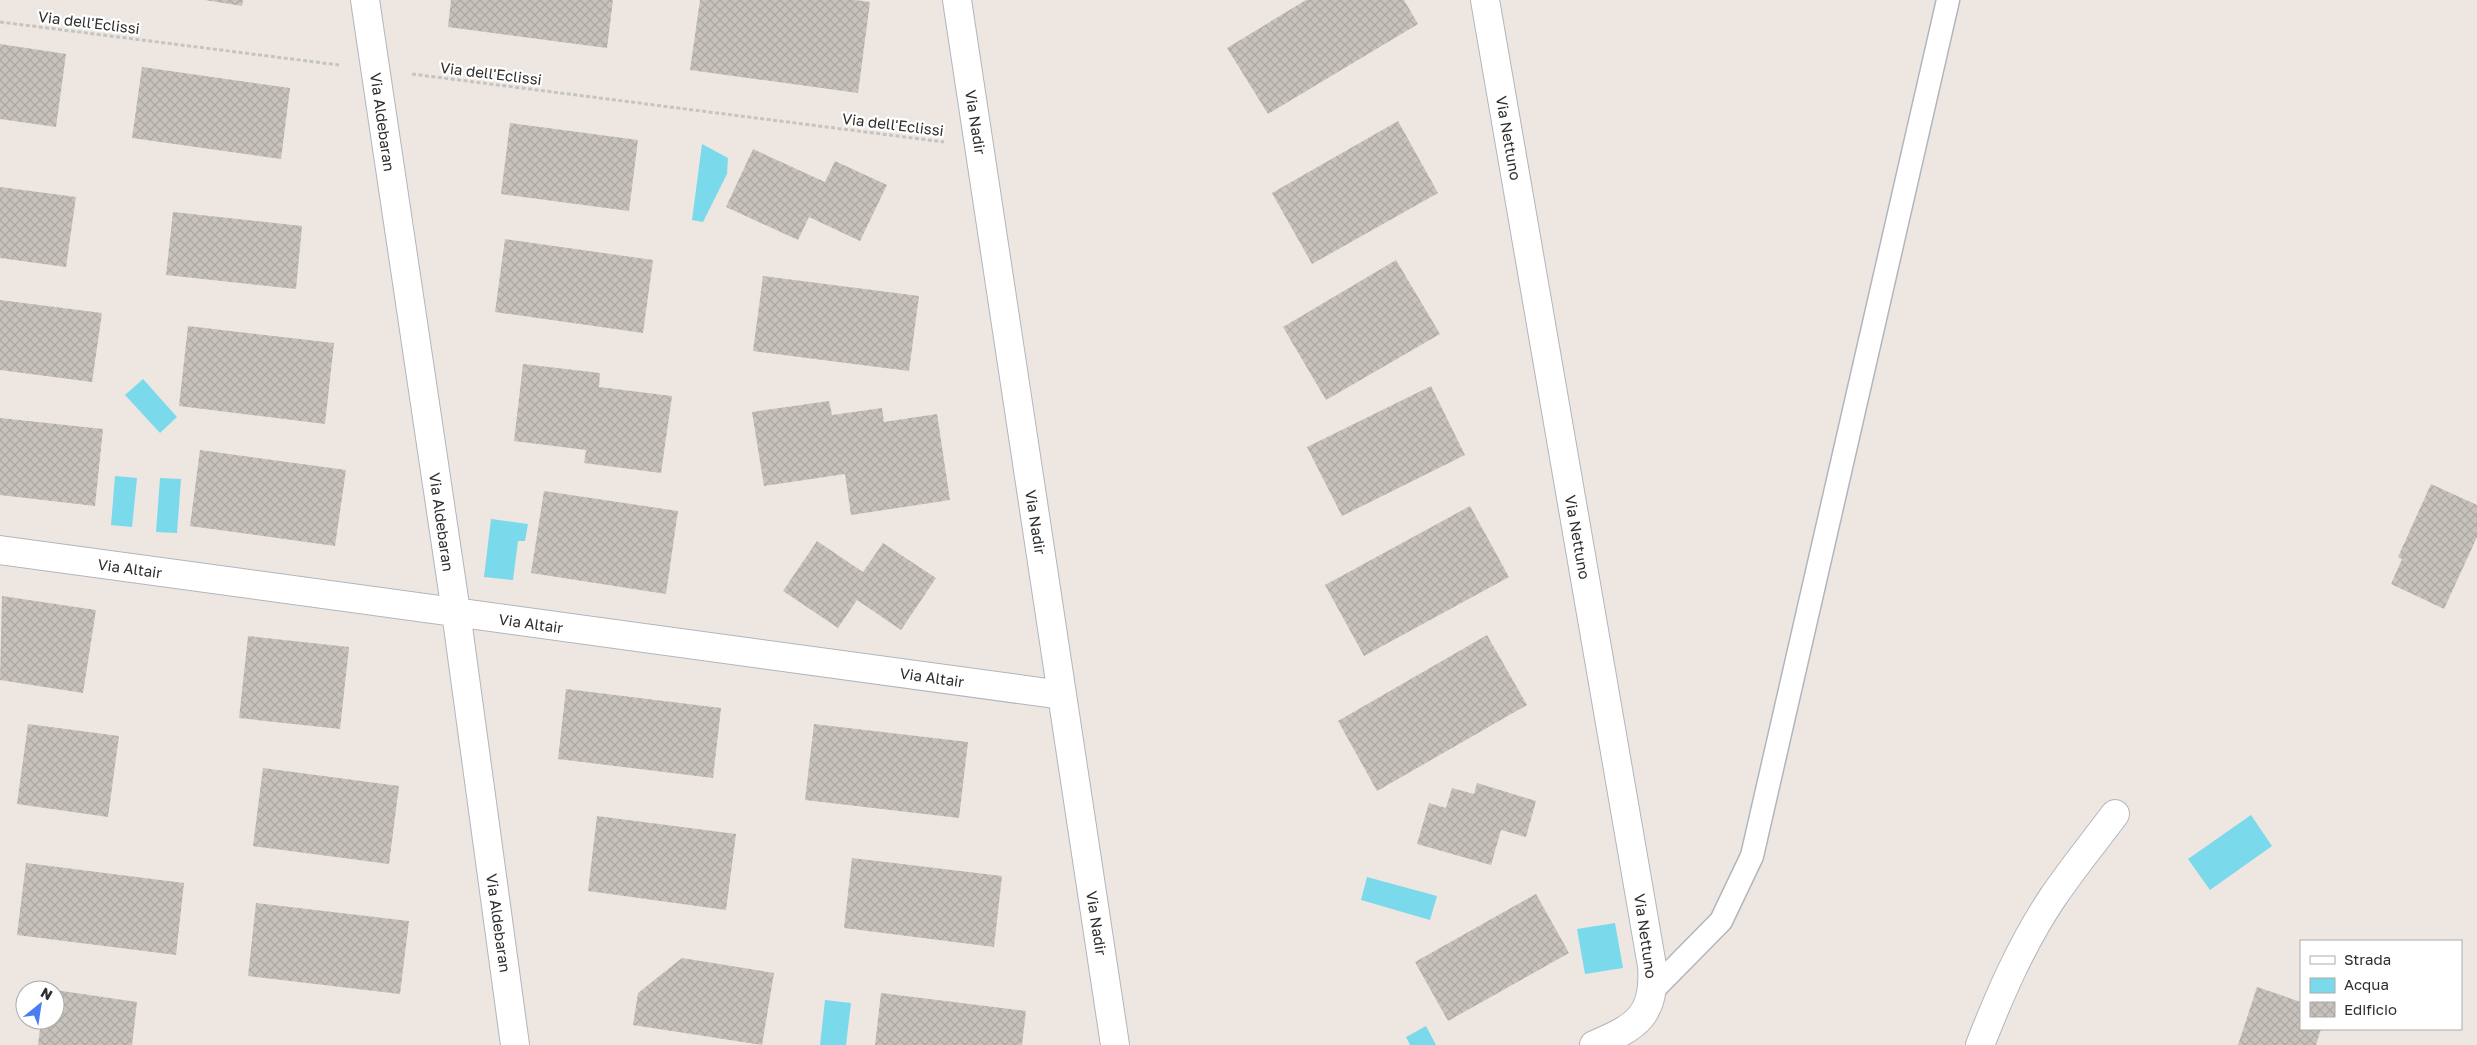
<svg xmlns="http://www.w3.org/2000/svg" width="2477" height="1045" font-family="'Golos Text',sans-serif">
	<defs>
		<pattern id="building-cross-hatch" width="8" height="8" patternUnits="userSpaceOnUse" patternTransform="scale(1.25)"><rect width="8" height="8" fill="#c7c2bc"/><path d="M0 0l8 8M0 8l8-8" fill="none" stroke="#aba7a2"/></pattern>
	</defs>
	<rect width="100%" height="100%" fill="#eee7e1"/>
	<path fill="#7ad9eb" d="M702 144 728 158 727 174 703 222 692 220Z
		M143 379 177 417 160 433 125 395Z
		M115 476 137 478 132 527 111 525Z
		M160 478 181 479 177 533 156 532Z
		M491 519 528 524 525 541H518L513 580 484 577Z
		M2251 815 2272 846 2210 890 2188 859Z
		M1367 877 1437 896 1430 920 1361 900Z
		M1615 923 1623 968 1585 974 1577 929Z
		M825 1000 851 1003 846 1045H820Z
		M1426 1026 1436 1045H1410L1406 1037Z"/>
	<path fill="url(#building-cross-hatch)" d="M205 0H243L242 6Z
		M451 0H613L607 48 448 27Z
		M700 0H855L870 2 858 93 690 70Z
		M1306 0H1404L1418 24 1268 114 1227 48Z
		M0 44 66 54 56 127 0 119Z
		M142 67 290 88 281 159 132 138Z
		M1398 121 1438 193 1312 264 1272 193Z
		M510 123 638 140 629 211 501 194Z
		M753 149 825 182 835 161 887 185 860 241 809 217 798 240 726 207Z
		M0 187 76 197 66 267 0 258Z
		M173 212 302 226 296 289 166 275Z
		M505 239 653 260 643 333 495 312Z
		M1396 260 1440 334 1326 400 1283 327Z
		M763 276 919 296 909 371 753 351Z
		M0 300 102 313 92 382 0 370Z
		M188 326 334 343 325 424 179 406Z
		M523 364 600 373 599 387 672 396 661 473 584 463 586 450 514 441Z
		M1431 386 1465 455 1342 516 1307 447Z
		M829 401 832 415 882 408 884 422 937 414 950 500 851 515 845 474 764 486 752 412Z
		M0 418 103 429 95 506 0 495Z
		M200 450 346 470 335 546 190 526Z
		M2431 484 2477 505V537L2444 609 2391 584 2402 559 2398 557Z
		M544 491 678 511 666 594 531 573Z
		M1470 506 1509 577 1364 656 1325 585Z
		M817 541 863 572 883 543 936 578 901 630 857 600 838 628 783 591Z
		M2 596 96 610 83 693 0 680Z
		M1487 635 1527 705 1377 791 1338 721Z
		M248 636 349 647 340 729 239 718Z
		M566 689 721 708 713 778 558 759Z
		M28 724 119 736 108 817 17 804Z
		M814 724 968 742 959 818 805 800Z
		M263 768 399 786 389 864 253 846Z
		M1477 783 1536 801 1526 837 1501 830 1491 865 1417 844 1429 803 1446 808 1452 788 1474 794Z
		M597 816 736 834 726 910 588 891Z
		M852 858 1002 876 994 947 844 928Z
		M26 863 184 883 176 955 17 935Z
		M1536 894 1569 953 1448 1021 1415 962Z
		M256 903 409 921 400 994 248 976Z
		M682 958 774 973 762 1045 633 1025 638 993Z
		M2257 987 2301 1002V1029H2321L2316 1045H2238Z
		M55 990 137 1002 132 1045H38L41 1020H55Z
		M881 993 1026 1011 1022 1045H875Z"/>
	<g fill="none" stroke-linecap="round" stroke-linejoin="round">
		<g stroke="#b1b5bd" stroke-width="25">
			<path id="service" d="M1653 990 1721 921 1752 856 1948 0"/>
		</g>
		<g stroke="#b1b5bd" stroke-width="30">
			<path id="minor" d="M365 0 456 612 515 1045
				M957 0 1115 1045
				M1485 0 1652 966C1656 1016 1636 1027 1594 1045
				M0 550 1062 695
				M1980 1045C2000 994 2022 943 2053 897 2072 869 2094 842 2115 814"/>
		</g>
		<path stroke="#c4c4c4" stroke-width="3" stroke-dasharray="4 2.5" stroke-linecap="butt" d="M0 22 339 65
			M412 74 944 142"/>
		<use href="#service" stroke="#fff" stroke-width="22"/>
		<use href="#minor" stroke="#fff" stroke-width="28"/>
	</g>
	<g text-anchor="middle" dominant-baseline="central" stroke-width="4.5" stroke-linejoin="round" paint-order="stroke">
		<g font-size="15" fill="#2e2e2e" stroke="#fff">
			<text transform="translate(89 22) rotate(7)">Via dell'Eclissi</text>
			<text transform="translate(491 73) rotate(7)">Via dell'Eclissi</text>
			<text transform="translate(383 122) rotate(82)">Via Aldebaran</text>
			<text transform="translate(976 122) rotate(81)">Via Nadir</text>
			<text transform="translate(893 124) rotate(7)">Via dell'Eclissi</text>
			<text transform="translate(1509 138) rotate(80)">Via Nettuno</text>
			<text transform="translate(442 522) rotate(82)">Via Aldebaran</text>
			<text transform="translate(1036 522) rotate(81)">Via Nadir</text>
			<text transform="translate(1578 537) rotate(80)">Via Nettuno</text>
			<text transform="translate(130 568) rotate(8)">Via Altair</text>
			<text transform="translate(531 623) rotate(8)">Via Altair</text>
			<text transform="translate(932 677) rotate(8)">Via Altair</text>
			<text transform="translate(499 923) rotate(82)">Via Aldebaran</text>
			<text transform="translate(1097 923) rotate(81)">Via Nadir</text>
			<text transform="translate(1646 936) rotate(82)">Via Nettuno</text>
		</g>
	</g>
	<rect x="2300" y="940" width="162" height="90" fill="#ffffff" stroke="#ababab"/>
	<rect x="2310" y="956" width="25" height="8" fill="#ffffff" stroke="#ababab"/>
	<text x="2344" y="965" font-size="15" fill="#2e2e2e">Strada</text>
	<rect x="2310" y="978" width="25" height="15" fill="#7ad9eb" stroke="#ababab"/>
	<text x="2344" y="990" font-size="15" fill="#2e2e2e">Acqua</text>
	<rect x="2310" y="1002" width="25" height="15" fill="url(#building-cross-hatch)" stroke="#ababab"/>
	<text x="2344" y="1015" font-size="15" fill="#2e2e2e">Edificio</text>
	<g transform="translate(40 1005) rotate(30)"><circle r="24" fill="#ffffff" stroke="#ababab"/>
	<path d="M0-4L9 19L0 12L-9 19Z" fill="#4a7cf3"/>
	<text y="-8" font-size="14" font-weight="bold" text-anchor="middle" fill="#2e2e2e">N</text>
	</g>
</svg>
